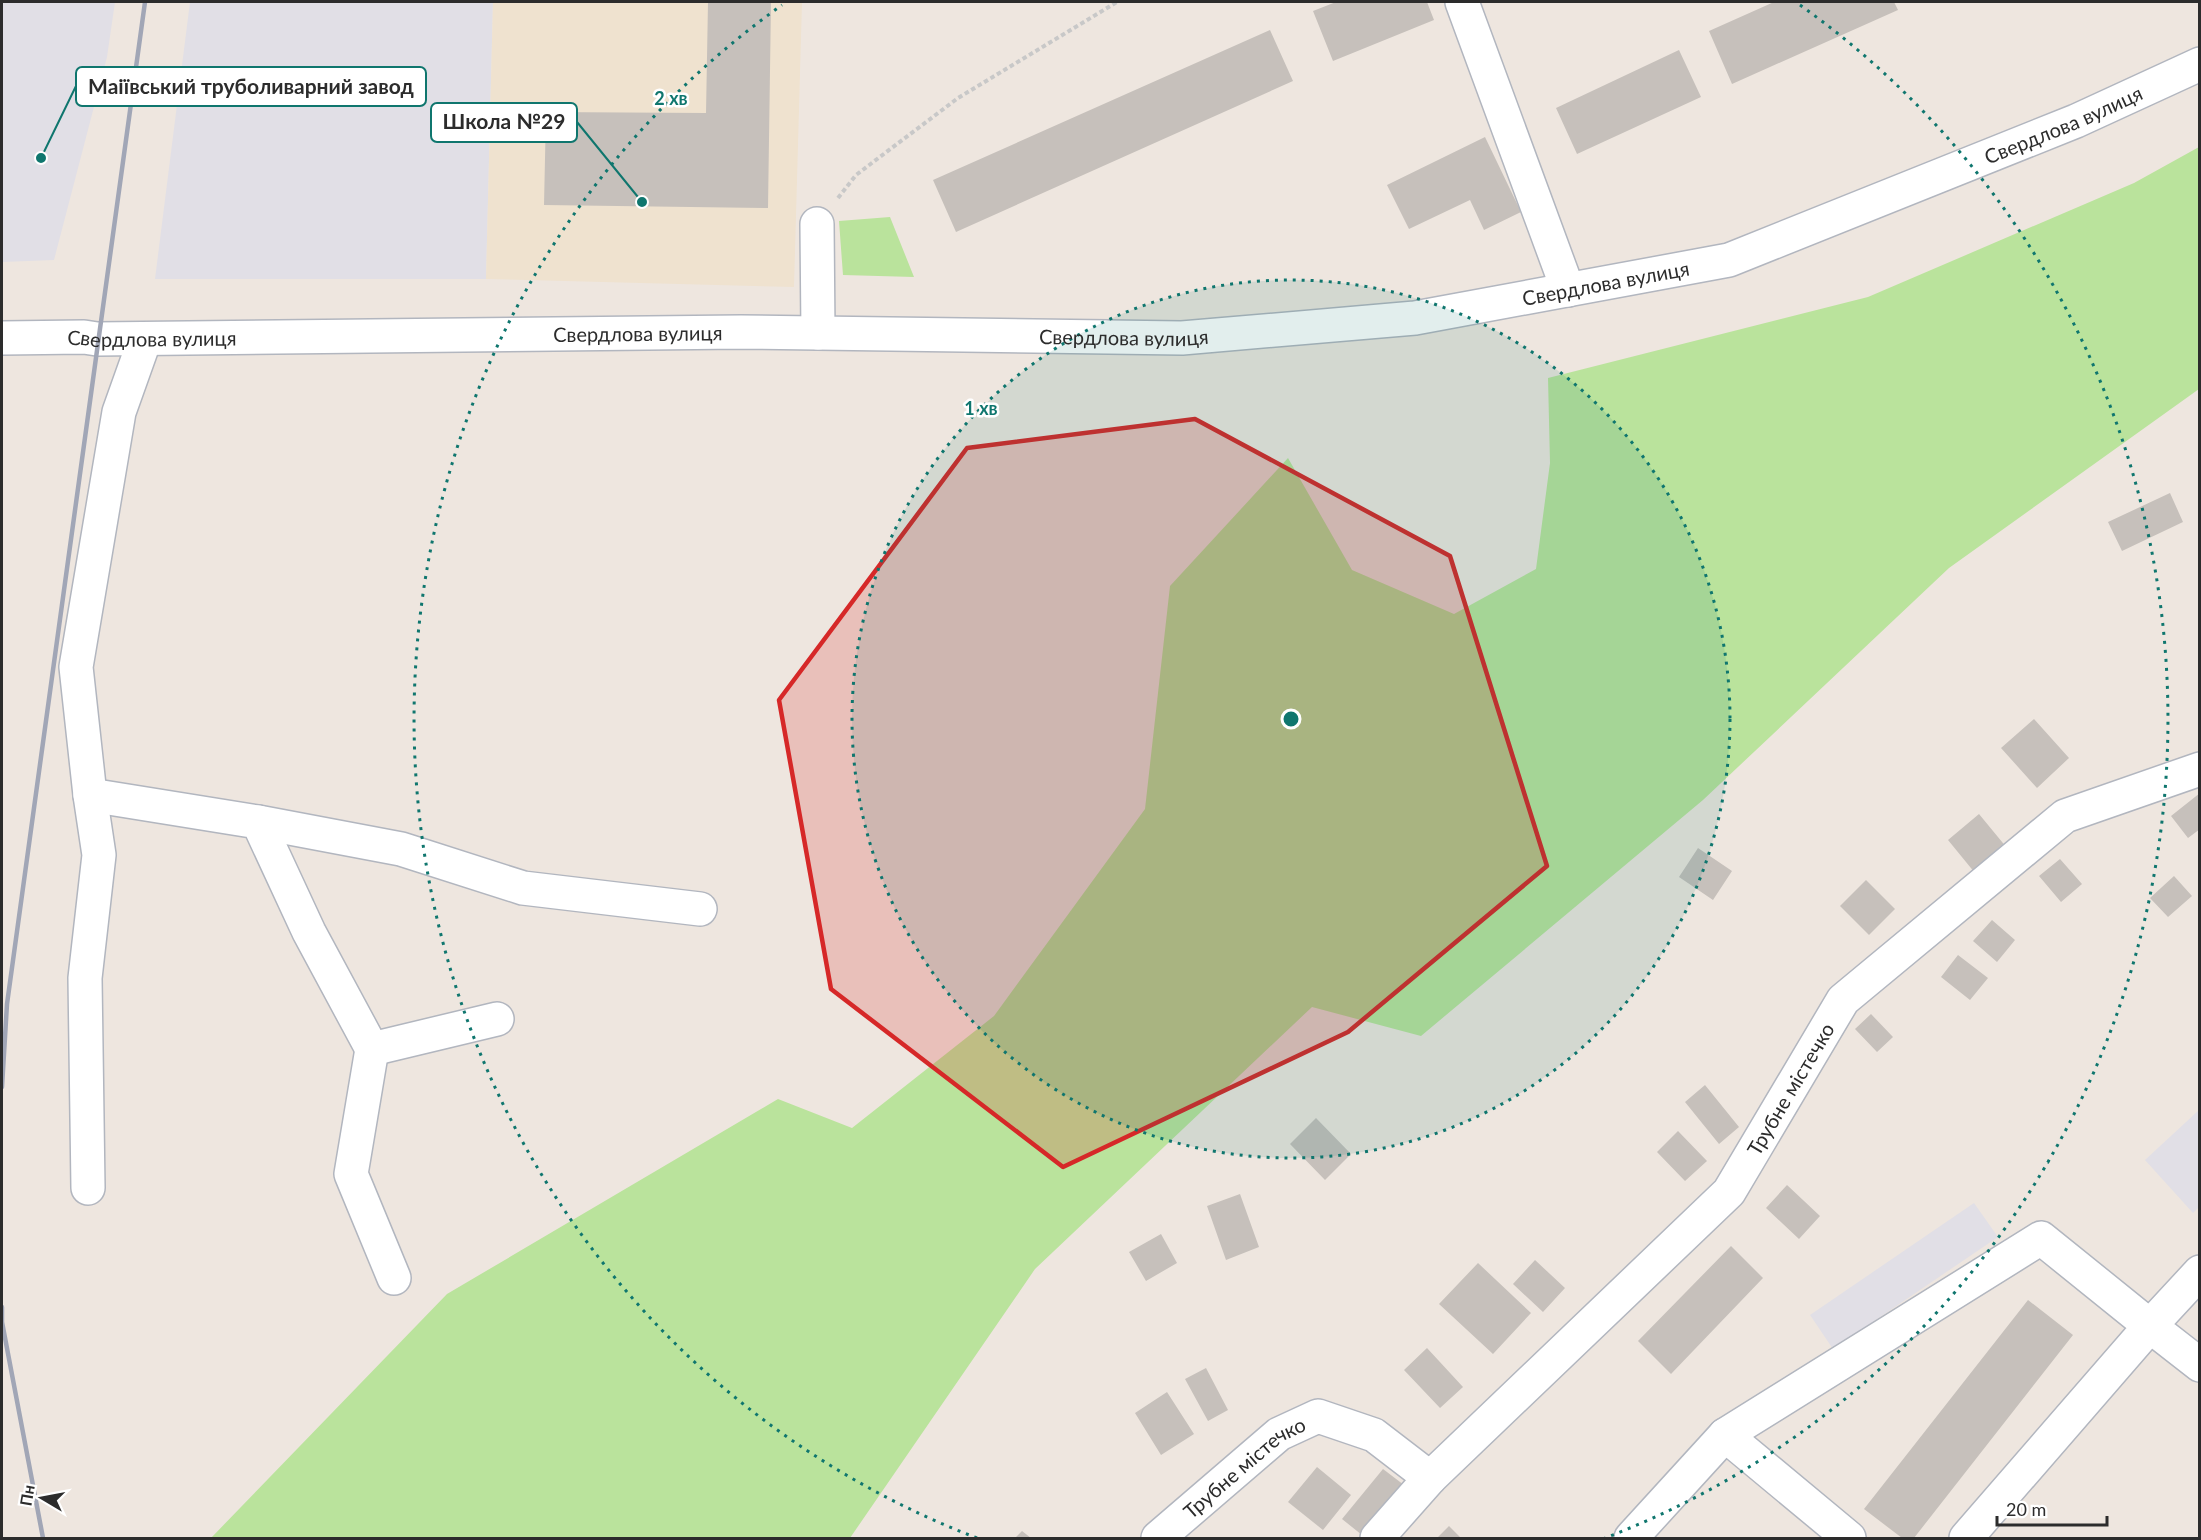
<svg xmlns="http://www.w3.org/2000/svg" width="2201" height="1540" font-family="Lato,sans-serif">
	<rect width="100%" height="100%" fill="#eee6df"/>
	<path fill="#e1dfe6" d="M2 2H115L107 57 54 260 2 262Z
		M190 2H493L486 279H155Z
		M2199 1110V1207L2193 1213 2145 1160Z
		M1974 1203 1998 1237 1833 1349 1810 1315Z"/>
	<path fill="#efe2cf" d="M493 2H802L794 287 486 279Z"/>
	<path fill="#bae39c" d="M2199 147V389L1949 568 1703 800 1421 1036 1312 1007 1035 1269 850 1538H211L447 1294 778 1099 852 1128 994 1016 1145 809 1170 586 1288 458 1352 570 1454 614 1536 569 1550 463 1548 378 1868 297 2134 183Z
		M890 217 914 277 843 275 839 221Z"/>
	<path fill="#c6c0bb" d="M708 2H771L768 208 544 205 546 112 706 113Z
		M1336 2H1427L1434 20 1333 61 1313 11Z
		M1774 2H1894L1898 10 1732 84 1709 31Z
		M1270 30 1293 81 956 232 933 180Z
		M1679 50 1701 97 1577 154 1556 108Z
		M1485 137 1521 212 1484 230 1470 200 1409 229 1387 185Z
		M2170 493 2183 522 2122 551 2108 522Z
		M2034 719 2069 758 2037 788 2001 748Z
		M2200 793V829L2188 838 2171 816Z
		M1979 814 2007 848 1975 873 1948 840Z
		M1698 848 1732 871 1713 900 1679 877Z
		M2060 859 2082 884 2061 902 2039 876Z
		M2174 876 2192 896 2168 917 2150 898Z
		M1866 880 1895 909 1869 935 1840 906Z
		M1992 920 2015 940 1997 962 1973 941Z
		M1958 955 1988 978 1970 1000 1941 977Z
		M1871 1014 1893 1037 1877 1052 1855 1029Z
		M1705 1085 1739 1127 1719 1144 1685 1102Z
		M1316 1118 1351 1154 1325 1180 1290 1144Z
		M1678 1131 1707 1161 1685 1181 1657 1152Z
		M1787 1185 1820 1216 1799 1239 1766 1208Z
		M1240 1194 1259 1247 1226 1260 1207 1206Z
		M1161 1234 1177 1263 1146 1281 1129 1252Z
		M1731 1246 1763 1278 1671 1374 1638 1341Z
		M1535 1260 1565 1288 1543 1312 1513 1284Z
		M1478 1263 1531 1313 1493 1354 1439 1304Z
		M2028 1300 2073 1335 1914 1538H1902L1864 1509Z
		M1427 1348 1463 1387 1440 1408 1404 1370Z
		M1206 1368 1228 1410 1208 1421 1185 1379Z
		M1167 1392 1194 1434 1161 1455 1135 1413Z
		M1317 1467 1351 1495 1323 1530 1288 1502Z
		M1383 1469 1404 1485 1362 1535 1342 1519Z
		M1449 1526 1461 1538H1437Z
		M1022 1531 1031 1538H1015Z"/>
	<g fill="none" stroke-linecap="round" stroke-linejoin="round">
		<g stroke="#b2b6bf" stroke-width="36">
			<g id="minor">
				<path d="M1462 2 1568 290"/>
				<path d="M817 224 818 333"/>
				<path id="s1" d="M2 338 84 337 97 339 741 332 1182 338 1415 318 1729 260 2076 121 2200 64"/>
				<path d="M145 339 119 412 76 667 90 795 258 822 309 932 372 1049 497 1019"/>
				<path d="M258 822 401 849 523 888 700 909"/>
				<path d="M372 1049 351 1174 394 1278"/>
				<path d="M88 1188 85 978 99 855 90 795"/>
				<path d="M2200 1272 2150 1326 2200 1365"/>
				<path d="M1725 1435 1849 1538"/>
				<path id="s2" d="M1158 1538 1279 1434 1318 1416 1374 1435 1430 1478 1729 1192 1843 1000 2065 816 2200 769"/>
				<path d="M1377 1538 1430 1478"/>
				<path d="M1631 1538 1725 1435 2041 1238 2150 1326 1966 1538"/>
			</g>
		</g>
		<path stroke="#c8c8c8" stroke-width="4" stroke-dasharray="4.5 3" stroke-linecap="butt" d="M838 198 856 175 958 98 1117 2"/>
		<use href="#minor" stroke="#fff" stroke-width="33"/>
		<path stroke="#a1a6b6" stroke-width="4.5" d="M2 1087 7 1004 145 2
			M2 1307V1322L43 1538"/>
	</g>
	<path fill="#d62828" fill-opacity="0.2" stroke="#d62828" stroke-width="4.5" stroke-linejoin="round" d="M1195 419 1450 556 1547 866 1348 1032 1063 1167 831 989 779 700 967 448Z"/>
	<circle cx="1291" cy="719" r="439" fill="#0f766e" fill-opacity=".12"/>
	<g fill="none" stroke="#0f766e" stroke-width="3" stroke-dasharray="3 6">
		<circle cx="1291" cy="719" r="439"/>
		<path d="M977 1538A877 877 0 0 1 782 5M1800 5A877 877 0 0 1 1605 1538"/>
	</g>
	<g text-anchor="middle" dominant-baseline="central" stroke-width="5" stroke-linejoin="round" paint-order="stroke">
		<g font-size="20" fill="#2c2c2c" stroke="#fff">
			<text stroke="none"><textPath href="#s1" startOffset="2094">Свердлова вулиця</textPath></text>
			<text stroke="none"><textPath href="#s1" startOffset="1608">Свердлова вулиця</textPath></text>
			<text stroke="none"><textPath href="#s1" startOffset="636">Свердлова вулиця</textPath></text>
			<text stroke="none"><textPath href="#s1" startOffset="1122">Свердлова вулиця</textPath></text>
			<text stroke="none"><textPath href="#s1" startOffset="150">Свердлова вулиця</textPath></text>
			<text stroke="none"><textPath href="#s2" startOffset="866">Трубне містечко</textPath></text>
			<text stroke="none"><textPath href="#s2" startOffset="112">Трубне містечко</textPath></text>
		</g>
	</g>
	<circle cx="1291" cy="719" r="9" fill="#0f766e" stroke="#fff" stroke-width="3"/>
	<g font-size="18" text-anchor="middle" font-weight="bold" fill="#0f766e" stroke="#fff" stroke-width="5" stroke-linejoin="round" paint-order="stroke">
		<text x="671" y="105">2 хв</text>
		<text x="981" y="415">1 хв</text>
	</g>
	<path fill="none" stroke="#0f766e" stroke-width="2" d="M41 158L76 86M642 202L577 122"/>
	<g fill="#0f766e" stroke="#fff" stroke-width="2">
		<circle cx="41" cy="158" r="6"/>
		<circle cx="642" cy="202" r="6"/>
	</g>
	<g fill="#fff" stroke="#0f766e" stroke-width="2">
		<rect x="76" y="67" width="350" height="39" rx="6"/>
		<rect x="431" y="103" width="146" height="39" rx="6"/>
	</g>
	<g font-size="21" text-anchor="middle" font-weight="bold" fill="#2c2c2c">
		<text x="251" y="94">Маіївський труболиварний завод</text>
		<text x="504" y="129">Школа №29</text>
	</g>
	<rect width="2201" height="1540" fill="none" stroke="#2c2c2c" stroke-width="6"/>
	<g transform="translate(42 1498) rotate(280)" stroke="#ffffff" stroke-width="4.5" paint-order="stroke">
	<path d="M0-4.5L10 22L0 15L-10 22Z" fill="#2c2c2c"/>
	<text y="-9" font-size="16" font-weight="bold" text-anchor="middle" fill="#2c2c2c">Пн</text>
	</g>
	<path d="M1997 1516v9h110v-9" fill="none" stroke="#2c2c2c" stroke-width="3"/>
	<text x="2006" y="1516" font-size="18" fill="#2c2c2c" stroke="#ffffff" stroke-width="4.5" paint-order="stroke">20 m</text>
</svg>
